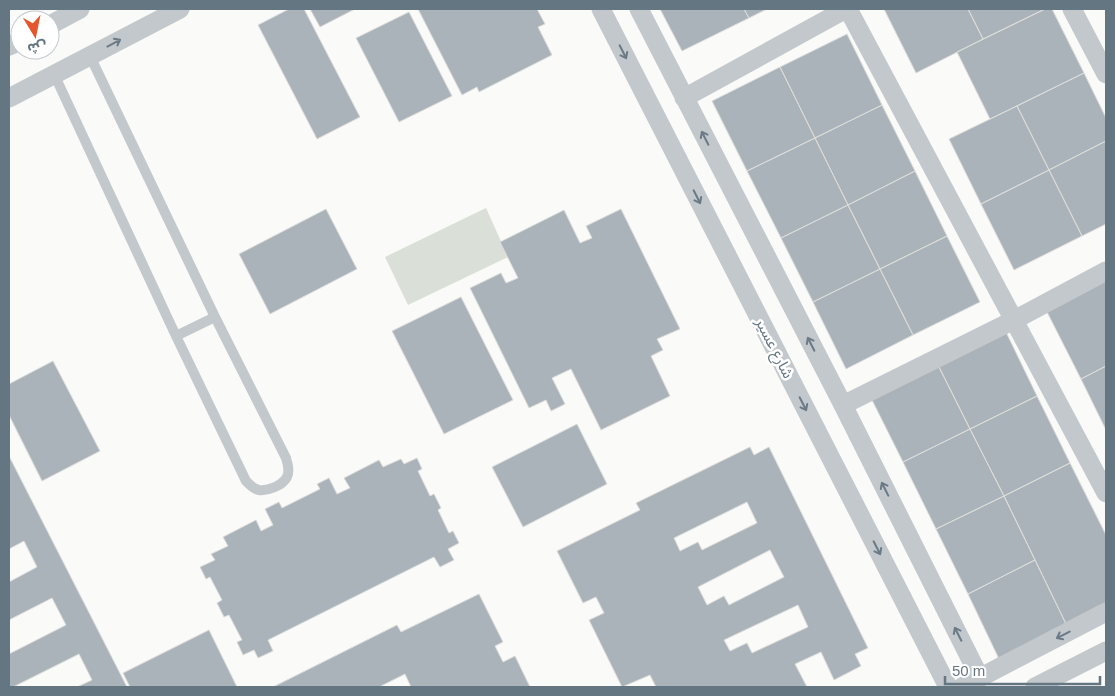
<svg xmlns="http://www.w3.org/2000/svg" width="1115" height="696" font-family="Arial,'Noto Sans Arabic',sans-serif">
	<rect width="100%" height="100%" fill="#fafaf8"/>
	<path fill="#dadfd7" d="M486 208 508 257 408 305 385 257Z"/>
	<path fill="#aab3b9" stroke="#dcdcda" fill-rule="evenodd" d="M289 9H304L360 117 317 139 258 25Z
		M310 9H355L320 27Z
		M418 9H537L545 24 538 27 552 55 479 92 477 87 462 95Z
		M660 9H744L749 18 682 51Z
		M744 9H767L749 18Z
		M884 9H968L983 39 916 73Z
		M968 9H1045L983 39Z
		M1045 9H1052L1084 73 990 119 957 52Z
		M409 12 452 96 399 122 356 38Z
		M847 34 882 105 815 138 780 67Z
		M780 67 815 138 747 171 712 101Z
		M1084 73 1106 118V141L1049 170 1017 106Z
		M882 105 915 171 848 205 815 138Z
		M1017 106 1049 170 981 204 949 139Z
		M815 138 848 205 781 238 747 171Z
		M1106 141V224L1082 236 1049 170Z
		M1049 170 1082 236 1014 270 981 204Z
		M915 171 947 236 880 269 848 205Z
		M848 205 880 269 813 302 781 238Z
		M326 209 357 269 270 314 239 254Z
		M621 209 680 329 657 339 663 350 651 356 670 396 601 430 571 369 552 378 565 404 551 411 546 400 529 408 470 288 501 273 506 283 518 278 500 242 564 210 580 243 592 238 586 226Z
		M947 236 980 302 913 335 880 269Z
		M880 269 913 335 846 369 813 302Z
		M1106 278V366L1081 379 1045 308Z
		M461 297 513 400 444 434 392 331Z
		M1005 330 1037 396 970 429 937 363Z
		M53 361 100 451 42 481 9 415V384Z
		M937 363 970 429 903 462 870 396Z
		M1106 366V430L1081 379Z
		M1037 396 1070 463 1004 496 970 429Z
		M577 424 607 484 523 527 492 467Z
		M970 429 1004 496 936 529 903 462Z
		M750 447 754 455 769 447 868 648 855 654 861 666 834 680 821 652 795 664 807 687H656L650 675 622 687 589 620 604 613 596 597 583 603 557 551 640 510 636 503ZM747 502 757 523 702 550 698 542 680 551 674 538ZM770 550 784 577 729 605 724 596 707 605 698 587ZM798 605 808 627 752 653 747 643 730 651 724 640Z
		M9 456 127 687H77L92 680 79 654 13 687H9V654L66 625 52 598 9 620V582L37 567 24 541 9 549Z
		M417 458 422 469 418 471 430 496 434 494 441 508 438 510 449 533 453 531 459 543 448 549 454 560 440 567 434 557 268 640 273 651 258 658 254 650 243 655 237 642 242 640 229 615 224 617 217 603 222 600 210 577 206 579 200 567 215 560 211 554 228 546 223 537 256 520 261 531 273 525 265 509 279 502 282 508 320 489 317 484 329 478 337 494 350 488 344 478 379 460 383 467 401 459 404 464Z
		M1070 463 1106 535V606L1067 626 1004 496Z
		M1004 496 1035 560 968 594 936 529Z
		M1035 560 1067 626 999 659 968 594Z
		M479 594 503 642 495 646 503 662 515 656 530 687H411L405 674 379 687H273L397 625 401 632Z
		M209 630 237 687H130L123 673Z"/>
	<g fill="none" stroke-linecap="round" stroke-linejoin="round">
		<path stroke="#c3c8cc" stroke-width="10" d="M54 74 176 336 246 481C249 484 253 489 259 490 268 491 282 486 287 477 290 471 288 464 286 458L215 317 90 56
			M176 336 215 317"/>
		<path stroke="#c3c8cc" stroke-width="19" d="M601 9 948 687
			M639 9 843 405 980 678
			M848 9 1106 493
			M1072 9 1106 74
			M50 25 80 9
			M9 46 20 41
			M9 98 180 9
			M684 98 846 9
			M843 405 1014 320 1106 271
			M962 687 1106 612
			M1035 687 1106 651"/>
	</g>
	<defs><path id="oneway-shaft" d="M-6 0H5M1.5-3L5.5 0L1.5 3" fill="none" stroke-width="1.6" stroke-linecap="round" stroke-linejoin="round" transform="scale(1.25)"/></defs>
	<g stroke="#6a7a87">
		<use href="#oneway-shaft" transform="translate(114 43) rotate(-28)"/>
		<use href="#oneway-shaft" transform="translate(623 52) rotate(63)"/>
		<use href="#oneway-shaft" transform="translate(705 138) rotate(-117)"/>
		<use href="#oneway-shaft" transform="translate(697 197) rotate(63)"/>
		<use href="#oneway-shaft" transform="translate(811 344) rotate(-117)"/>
		<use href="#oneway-shaft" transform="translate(803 404) rotate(63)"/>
		<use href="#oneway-shaft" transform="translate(885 489) rotate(-117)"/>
		<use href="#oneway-shaft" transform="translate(877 548) rotate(63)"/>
		<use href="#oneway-shaft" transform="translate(958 634) rotate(-117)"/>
		<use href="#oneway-shaft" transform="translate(1063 635) rotate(153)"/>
	</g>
	<g text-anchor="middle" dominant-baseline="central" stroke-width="5" stroke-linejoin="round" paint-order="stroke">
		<g font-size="15" fill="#657683" stroke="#fff">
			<text transform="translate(775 348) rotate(63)">شارع عسير</text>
		</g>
	</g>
	<rect width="1115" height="696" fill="none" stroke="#657683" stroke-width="20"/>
	<g transform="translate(35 35) rotate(170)"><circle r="24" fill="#ffffff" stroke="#c1c8cd"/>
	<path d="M0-4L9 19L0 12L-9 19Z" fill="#e4572e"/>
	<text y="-8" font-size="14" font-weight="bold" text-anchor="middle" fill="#657683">ش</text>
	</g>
	<path d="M945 676v8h155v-8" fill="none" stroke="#657683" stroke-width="2.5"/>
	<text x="952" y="676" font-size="15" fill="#657683" stroke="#ffffff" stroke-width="4" paint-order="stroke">50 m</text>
</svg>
